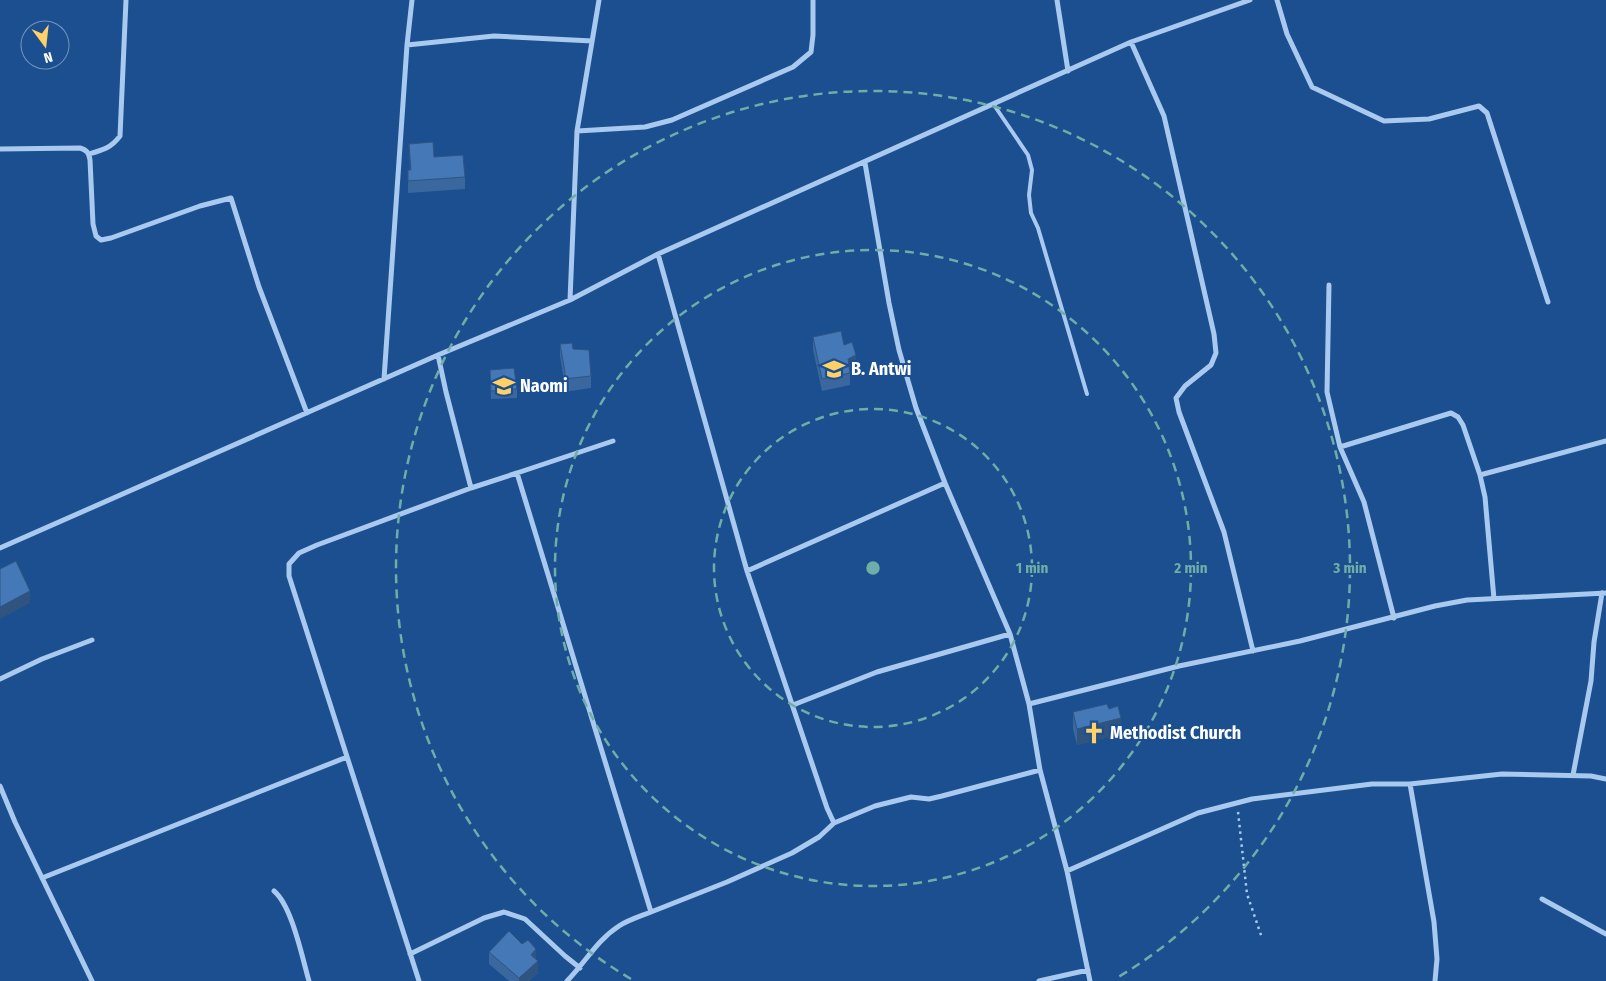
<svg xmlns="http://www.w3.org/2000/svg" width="1606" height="981" font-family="'Fira Sans Condensed',sans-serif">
	<rect width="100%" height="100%" fill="#1b4f8f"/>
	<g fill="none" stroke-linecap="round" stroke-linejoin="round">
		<path stroke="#a9c9ee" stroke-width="2.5" stroke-dasharray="2.5 4" stroke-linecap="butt" d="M1238 812 1247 894 1262 938"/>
		<path stroke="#a9c9ee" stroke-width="4" d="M994 105 1028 155 1032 170 1029 195 1031 213 1038 228 1087 394"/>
		<path stroke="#a9c9ee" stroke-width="5" d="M1057 0 1068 71
			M1277 0 1287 34 1312 87 1384 121 1429 119 1479 106 1487 113 1548 302
			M1131 42 1164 116 1214 334 1216 353 1211 365 1185 386 1176 398 1179 412 1224 532 1253 651
			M407 45 412 0
			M577 131 645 127 672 120 793 67 811 52 813 35V0
			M0 149 80 148C87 150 89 153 90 160L93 224 96 236 101 240 111 238 200 206 231 198 259 287 307 413
			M89 154C103 150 111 148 120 136L126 0
			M865 163 889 303 899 350 916 408 945 483 1010 634 1029 704 1040 770 1067 871 1090 981
			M658 254 747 571 827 808 834 823
			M1329 285 1327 392 1340 447 1364 502 1394 618
			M570 300 577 131 599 0
			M438 355 446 392 471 488
			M384 379 407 45 494 36 592 41
			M1340 447 1451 413 1458 417 1463 425 1480 475 1485 497 1494 599
			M517 473 613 441
			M1480 475 1606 441
			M0 548 438 355 570 300 658 254 1131 42 1250 0
			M747 571 945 483
			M0 679 42 659 92 640
			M1029 704 1179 666 1300 641 1435 606 1467 600 1606 593
			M793 705 877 672 1010 634
			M1573 775 1591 681 1594 642 1602 593
			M1410 784 1434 922 1437 959 1435 981
			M0 786 15 822 92 981
			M1067 871 1198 813 1252 799 1372 784H1410L1502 774 1591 776 1606 779
			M42 878 347 757
			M274 891C292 906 302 957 309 981
			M1542 899 1606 934
			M651 912 727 882 792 853 819 837 834 823 875 806 911 797 929 799 942 796 1040 770
			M410 954 484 918 504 912 525 919 565 956 580 968
			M419 981 289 576V564L299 553 317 545 471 488 517 473 651 912C641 916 628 920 619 926 597 940 585 963 567 981
			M1039 981 1088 970"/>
	</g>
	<path fill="#3a679d" d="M409 144 434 157 465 177V189L408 193V170H410Z
		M813 337 844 345 856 367 850 370V385L822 391 813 350Z
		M560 344 573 349 591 376V388L564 392V381L560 356Z
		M490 370 517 389V398L491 399Z
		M1109 709 1121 734 1077 745 1073 729V712Z
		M489 952 536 959 538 973 529 981H509L489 964Z"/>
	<path fill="#305480" d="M856 355V367L848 371V359Z
		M30 591V603L0 619V607Z
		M1121 718V734L1077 745V729Z
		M536 949V962L531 955Z
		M538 961V973L529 981H519V978Z"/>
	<path fill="#4478b7" stroke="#305480" d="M433 142 434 157 463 155 465 177 408 181V170H411L409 144Z
		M841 331 844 345 852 342 856 355 848 359 850 373 822 379 813 337Z
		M572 343 573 349 589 350 591 376 564 379 565 372 560 344Z
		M514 368 517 389 491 391 490 370Z
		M16 561 30 591 0 607V569Z
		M1107 704 1109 709 1118 706 1121 718 1077 729 1073 712Z
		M509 931 522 944 528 940 536 949 531 955 538 961 519 978 489 952Z"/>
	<g fill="none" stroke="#6fada8" stroke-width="2.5" stroke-dasharray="9 6">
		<circle cx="873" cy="568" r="159"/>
		<circle cx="873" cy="568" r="318"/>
		<path d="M631 979A477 477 0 1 1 1115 979"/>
	</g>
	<defs>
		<g id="school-bare" transform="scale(1.725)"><path d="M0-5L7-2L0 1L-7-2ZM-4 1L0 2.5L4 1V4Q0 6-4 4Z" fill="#ffd166" stroke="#1b4f8f" stroke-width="2.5" paint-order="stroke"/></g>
		<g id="church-bare" transform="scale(1.725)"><path d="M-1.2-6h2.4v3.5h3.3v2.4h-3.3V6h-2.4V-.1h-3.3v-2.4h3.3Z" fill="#ffd166" stroke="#1b4f8f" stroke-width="2.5" paint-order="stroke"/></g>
	</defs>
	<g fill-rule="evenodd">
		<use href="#school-bare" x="834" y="369"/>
		<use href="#school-bare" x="504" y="386"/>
		<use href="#church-bare" x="1094" y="733"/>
	</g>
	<g text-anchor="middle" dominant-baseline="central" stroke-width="4" stroke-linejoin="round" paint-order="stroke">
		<g font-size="18" font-weight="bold" fill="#fff" stroke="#1b4f8f" text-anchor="start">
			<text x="851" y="369">B. Antwi</text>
			<text x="520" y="386">Naomi</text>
			<text x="1110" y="733">Methodist Church</text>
		</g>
	</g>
	<circle cx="873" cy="568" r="8" fill="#6fada8" stroke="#1b4f8f" stroke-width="2.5"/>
	<g font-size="15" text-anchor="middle" font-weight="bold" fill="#6fada8" stroke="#1b4f8f" stroke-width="4" stroke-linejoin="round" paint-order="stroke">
		<text x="1032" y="573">1 min</text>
		<text x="1191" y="573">2 min</text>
		<text x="1350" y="573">3 min</text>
	</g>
	<g transform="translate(45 45) rotate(165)"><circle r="24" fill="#1b4f8f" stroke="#7695bc"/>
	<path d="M0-4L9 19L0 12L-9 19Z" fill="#ffd166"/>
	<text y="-8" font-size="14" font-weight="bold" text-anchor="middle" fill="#ffffff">N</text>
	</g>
</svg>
